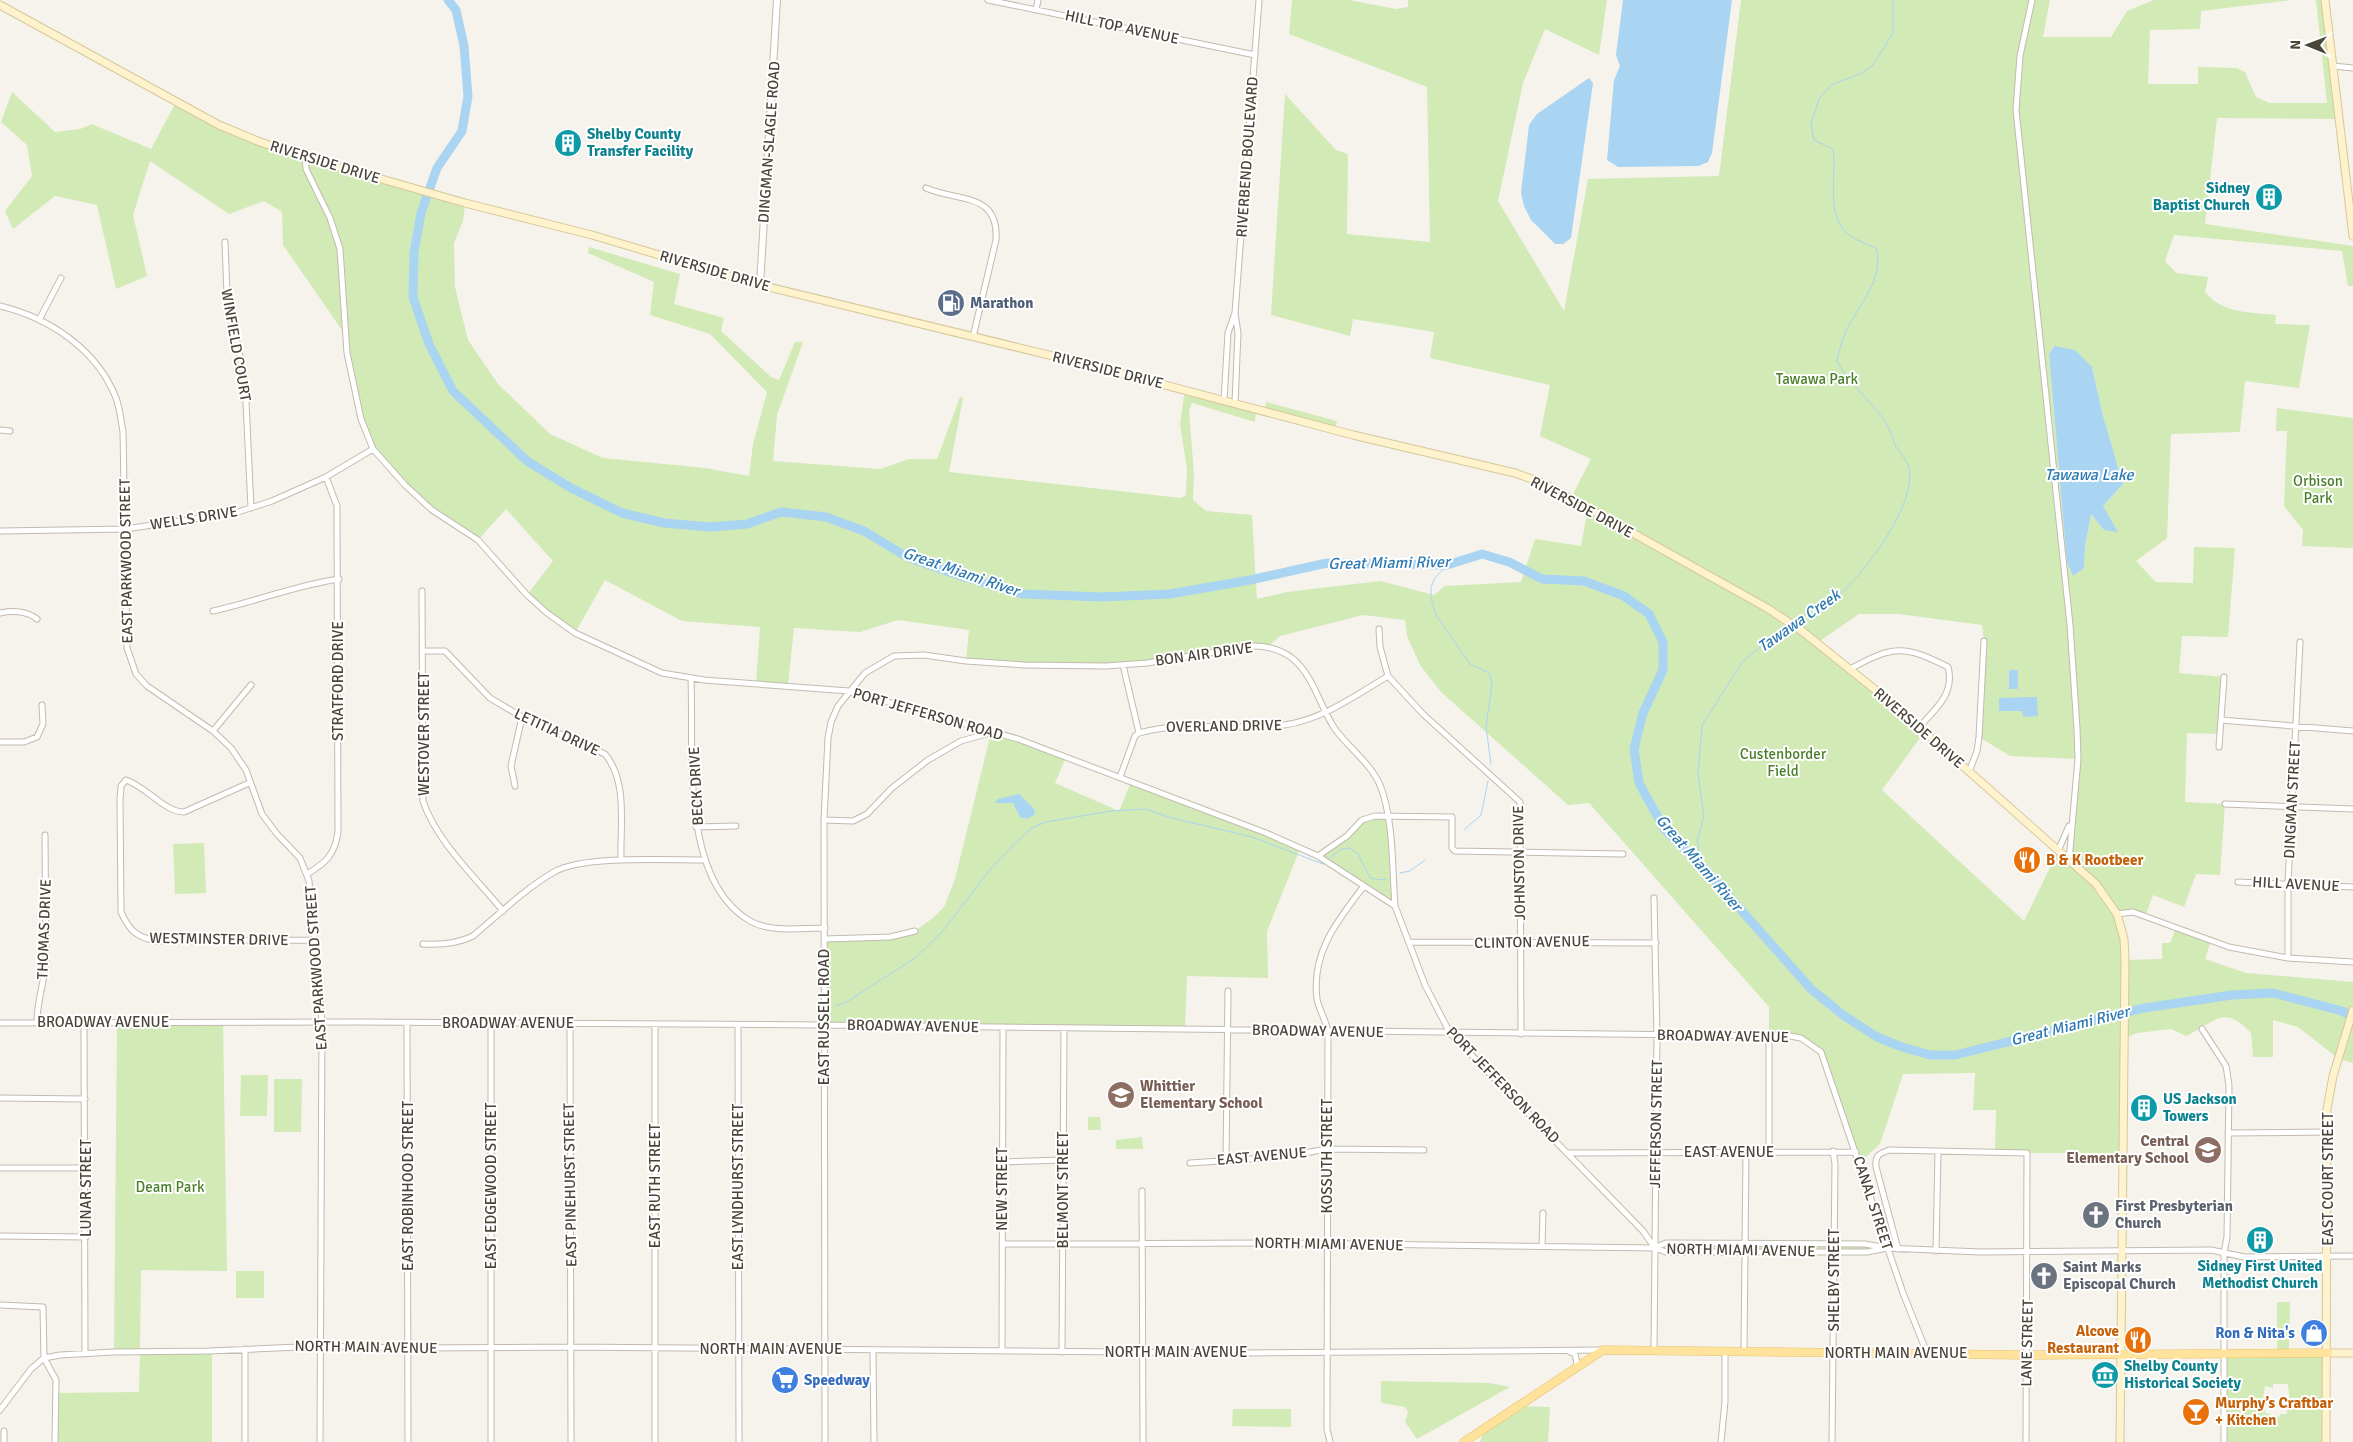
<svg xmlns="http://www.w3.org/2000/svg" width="2353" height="1442" font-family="Signika,sans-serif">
	<rect width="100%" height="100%" fill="#f6f3ec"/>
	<path fill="#d2eab5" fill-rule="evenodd" d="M1292 0H1349L1396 9 1408 7V0H1607L1599 55 1545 29 1523 83 1498 201 1564 311 1588 179 1719 176 1741 0H2050L2043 37H2111L2127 11 2154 0H2292L2201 11 2200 29 2150 30 2148 84H2198V67L2236 68 2245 72 2256 97 2269 103H2327L2316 0H2325L2338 119 2217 118 2205 224 2353 246V286H2348L2342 251 2174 235 2165 261 2176 273 2208 277 2205 292C2223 314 2250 312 2276 315L2275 324 2310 325 2299 388 2245 381 2240 432 2171 434 2167 538 2136 561 2156 582 2193 583 2194 547 2235 548 2228 637 2182 636 2179 673 2224 677 2220 734 2187 733 2185 802 2225 804 2220 875 2196 874 2184 907 2153 895 2145 917 2133 912 2117 914 2125 960 2162 959V943H2170L2176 928 2211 941 2205 959 2246 973 2353 982V1063L2339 1059 2298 1027 2273 1020V1057H2253L2251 1033C2223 1003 2215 1023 2186 1036L2171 1029 2137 1033 2123 1039 2122 1153H1995L1996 1110H1973L1975 1073 1903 1074 1880 1144 1859 1163 1821 1052 1801 1038 1769 1036V1007L1589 803 1568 805 1441 692 1420 665 1407 636 1405 620 1363 615 1280 636 1269 646 1106 666 966 661 969 630 898 620 860 632 794 628 788 685 756 683 760 627 682 621 605 580 575 633 527 595 553 561 506 509 478 540 432 510 373 449 361 419 346 336 283 245 282 212 264 201 229 214 150 161 133 215 147 276 116 289 97 205 55 196 13 229 5 211 32 176 27 145 1 122 12 92 55 132 80 129 92 124 151 149 176 102 260 142 465 203 463 221 454 243 455 287 468 340 498 384 550 434 603 458 705 468 749 476 753 444 767 392 710 334 650 315 654 282 588 253 589 247 680 274 674 304 724 318 721 331 771 377 779 380 795 342H803L777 415 773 461 880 469 909 459H937L960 397 963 398 949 472 1181 498 1186 495 1187 469 1180 424 1185 390 1256 409 1255 422 1192 403 1189 411 1194 475 1193 500 1206 511 1252 515 1257 599 1287 592 1380 581 1434 595 1445 586 1521 582 1535 539 1581 546 1588 508 1571 498 1591 459 1540 436 1550 385 1430 358 1434 332 1353 319 1350 336 1271 315 1285 94 1336 150 1348 154 1347 234 1430 242 1427 87 1289 34ZM2053 346 2092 367 2103 416 2123 484 2103 506 2117 531 2104 530 2091 514 2085 546 2084 568 2073 576 2067 563 2049 354ZM1859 614H1899L1982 625 1984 641 1979 737 2010 756 2078 759 2069 861 2058 851 2024 921 1882 790 1925 731 1817 643Z
		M1266 402 1337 421 1335 430 1265 411Z
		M2277 408 2353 418V548L2302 546 2303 530 2284 506 2287 431H2276Z
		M991 733 1066 757 1055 783 1119 811 1131 782 1300 849 1267 931 1268 978 1187 976 1185 1029 824 1025V939L890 937 915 931 933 918 944 907 955 879Z
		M1387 816 1395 906 1318 856 1347 836 1362 820Z
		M204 843 206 893 175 894 173 844Z
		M117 1022H223L227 1271 141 1270 140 1352 212 1351V1442H55L56 1393 139 1392 140 1352H114Z
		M241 1075H268L267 1116H240Z
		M274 1079H302L301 1132H274Z
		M1088 1117H1100L1101 1130H1088Z
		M1142 1137 1143 1149H1116V1140Z
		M1666 1243 1833 1244 1887 1248 1867 1252H1666L1655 1248Z
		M236 1271H264V1298H236Z
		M2277 1302H2290L2289 1353H2328L2326 1442H2224L2225 1354 2277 1353ZM2273 1384H2288L2290 1404 2288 1405 2287 1414H2280V1417L2265 1413V1405L2262 1404 2265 1386 2273 1388Z
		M1381 1381 1490 1383 1510 1387 1417 1439 1405 1422 1408 1412 1405 1407 1381 1403Z
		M1520 1406 1550 1407 1548 1442H1480L1483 1433Z
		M1233 1409H1291V1427L1232 1426Z"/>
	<path fill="#a9d4f2" d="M1623 0H1732L1712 153 1708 162 1698 166 1618 167 1607 160 1614 80 1620 66 1616 55Z
		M1589 78 1593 83 1571 238 1563 244H1555L1531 220 1524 206 1521 193 1529 125 1537 114Z
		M2054 346 2075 350 2092 367 2103 416 2123 484 2103 506 2118 532 2104 530 2091 514 2085 546 2084 568 2073 576 2067 563 2049 354Z
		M2009 670H2018V689H2009Z
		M2037 697 2038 716 2023 717 2022 711H1999V698Z
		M1019 794 1035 810 1034 815 1027 819 1020 817 1013 803H995L998 799Z"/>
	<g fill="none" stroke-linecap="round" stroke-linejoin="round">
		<path stroke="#a9d4f2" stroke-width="1" d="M1447 565 1435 578 1431 587V598L1436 615 1470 664 1489 673 1492 683 1486 727 1491 764
			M1793 622C1806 613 1821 610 1833 600 1861 579 1921 501 1908 464 1905 457 1898 452 1895 445 1893 441 1893 435 1890 431 1878 404 1850 388 1837 361 1839 351 1842 340 1846 331 1859 304 1885 279 1876 248 1867 244 1855 240 1848 234 1825 215 1837 175 1833 149L1814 140 1811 124 1819 99 1831 85 1862 73 1873 65 1893 33V0
			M1464 830 1481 815 1488 781
			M1331 857 1341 849 1350 848 1358 854 1370 878 1380 880 1386 879
			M1703 867 1697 841 1704 816 1698 774 1702 725 1743 661 1787 625
			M1400 873 1410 871 1425 860
			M835 1006 845 1003 915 958 942 932 988 872 1015 843 1032 828 1046 822 1111 811 1146 809 1168 817 1252 837 1323 864"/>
		<path stroke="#a9d4f2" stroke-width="9" d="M448 0 456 10 464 46 468 96 462 131 437 168 421 213 414 253 413 297 429 344 453 391 527 461 571 488 622 513 664 523 710 527 747 524 781 512 826 517 864 531 907 557 961 576 1023 594 1102 597 1170 594 1250 580 1327 563 1447 565 1482 554 1509 562 1542 579 1584 581 1624 596 1649 614 1663 642V670L1643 713 1634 749 1639 783 1665 830 1703 867 1811 989 1843 1015 1877 1037 1902 1047 1930 1055H1955L2144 1008 2232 995 2273 993 2342 1011 2353 1017"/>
		<g stroke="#c2bbae" stroke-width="7">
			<path id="minor" d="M988 0 1255 55
				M2032 0 2020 56 2016 110 2070 625 2077 728 2078 759 2069 861
				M1036 10 1038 0
				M2333 66 2353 68
				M305 157 306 169 330 218 340 249 347 353 361 419 373 449 405 485 432 510 478 540 527 595 547 613 575 633 662 673 704 680 849 691 1018 739 1266 833 1318 856 1395 906 1425 985 1450 1033 1643 1231 1655 1248
				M926 188C958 202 999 192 996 240L973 337
				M225 242 227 294 245 381 251 508
				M0 306C49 318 97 349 116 398 120 408 121 421 123 432L127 648 136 674 147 686 213 731 231 748 246 770 262 814 277 834 300 858 309 881 322 1022 320 1442
				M1235 313 1259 0
				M39 320 61 278
				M1224 400 1228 333 1235 313 1238 333 1235 403
				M0 430 10 431
				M0 531 125 529 235 513 272 501 326 477 373 449
				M422 591 423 801C436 841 477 879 503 911
				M213 611C255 602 296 585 339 579
				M0 613C12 610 27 611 37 619
				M1379 629 1380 647 1388 676 1423 714 1520 802 1521 1034
				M424 651H445L490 698 522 717 605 754C628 782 620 825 621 860
				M1850 669C1894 645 1904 645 1948 667 1955 693 1936 709 1920 726
				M691 679C694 748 679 880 750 921 771 933 801 928 825 928
				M2221 720 2353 731
				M213 731 251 685
				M1139 733C1189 719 1234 732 1284 725 1322 720 1356 695 1388 676
				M0 742H24L37 737 43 724 42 705
				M2219 747 2224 677
				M1969 772 1977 751 1979 737 1984 641
				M1120 777 1135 736 1139 733 1123 665
				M249 783 184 812C164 812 147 787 126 780L121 786 120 800 121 912C129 930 136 937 156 941L315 940
				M515 786 511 766 522 717
				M2225 804 2353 809
				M824 820 853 821 867 814 892 788 928 760 961 741 990 733
				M696 827 736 826
				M2058 851 2069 826
				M1318 856 1347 836 1362 820 1375 816 1452 817V848L1455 851 1623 854
				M307 874C326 863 335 854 338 832L337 506 326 477
				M2238 882 2353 887
				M2117 914 2133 912 2229 947 2288 958 2353 962
				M824 939 890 937 915 931
				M1409 942 1656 943
				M423 944C441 945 457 944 473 936 498 915 526 888 554 872 583 855 669 860 705 860
				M2288 958V883L2300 642
				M37 1022C37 1001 44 983 46 962L45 835
				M84 1022 85 1354
				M0 1023 359 1022 824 1025 1790 1036 1801 1038 1821 1052 1903 1293 1927 1353
				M407 1023 408 1442
				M570 1024 571 1442
				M738 1025 739 1442
				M2202 1029 2226 1066 2229 1085 2227 1237 2224 1253V1442
				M1769 1036V1152
				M0 1098 85 1099
				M2228 1133 2328 1132
				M1568 1153 1856 1152
				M1226 1160 1228 991
				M1003 1162 1063 1160
				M1190 1163 1281 1157 1327 1149 1424 1150
				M0 1168H85
				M1142 1191 1143 1442
				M0 1236 86 1237
				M1002 1244 1283 1243 1655 1248 1666 1252H1867L1887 1248
				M1542 1246 1543 1213
				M1656 1247 1666 1243 1865 1244 1887 1248 1980 1252 2211 1250 2244 1257 2353 1256
				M1898 1249 1876 1167C1875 1156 1878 1154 1889 1150L2027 1153 2026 1442
				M1936 1251 1938 1152
				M0 1305 43 1307 44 1358 56 1380 55 1442
				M245 1349V1442
				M873 1350 874 1442
				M1654 1350 1657 1036 1654 898
				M1002 1351 1003 1027
				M1744 1351 1746 1152
				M1062 1352 1064 1028
				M1570 1352 1575 1354 1577 1363 1575 1367
				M0 1410 31 1369 44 1358 60 1355 114 1352 209 1351 321 1346 409 1348 571 1347 1240 1353 1602 1350
				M4 1442V1431
				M491 1442V1024
				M655 1442V1024
				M825 1442 824 820 828 738 831 722 838 706 865 673 894 656 924 655 966 661 1024 665 1106 666 1147 663 1253 646C1267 646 1280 649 1292 658 1314 676 1320 707 1335 729 1349 748 1371 764 1380 785 1394 820 1392 869 1395 906
				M1330 1442 1327 1429 1328 1032C1326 1020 1319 1010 1317 999 1311 952 1338 920 1364 886
				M1721 1442 1725 1402V1351
				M1832 1442 1835 1164 1833 1151"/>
		</g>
		<g stroke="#c2bbae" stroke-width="8">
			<path id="tertiary" d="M760 285 777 0"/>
		</g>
		<g stroke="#d6c79b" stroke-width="9">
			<path id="secondary" d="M2325 0 2353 236
				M0 5 219 125 260 142 305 157 465 203 592 235 760 285 1082 363 1353 435 1515 473 1545 484 1767 608 1802 631 1893 704 2096 884 2117 914 2124 939 2125 960 2120 1442
				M2328 1353H2353
				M2326 1442 2327 1109 2333 1076 2353 1010"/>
		</g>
		<g stroke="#e6c16a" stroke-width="9">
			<path id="primary" d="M1464 1442 1603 1350 2026 1355 2328 1353"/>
		</g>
		<use href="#minor" stroke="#fff" stroke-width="5"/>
		<use href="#tertiary" stroke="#fff" stroke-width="6"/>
		<use href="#secondary" stroke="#fff3cd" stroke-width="7"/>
		<use href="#primary" stroke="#ffe39c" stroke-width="8"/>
	</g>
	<defs>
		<g id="building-disc" transform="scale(1.4375)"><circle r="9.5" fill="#0f9aa8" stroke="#fff"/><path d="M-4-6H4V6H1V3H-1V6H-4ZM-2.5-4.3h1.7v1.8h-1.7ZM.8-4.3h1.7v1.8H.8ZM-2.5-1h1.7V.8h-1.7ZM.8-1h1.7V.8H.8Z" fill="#fff"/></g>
		<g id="fuel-disc" transform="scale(1.4375)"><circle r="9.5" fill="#5c6f8a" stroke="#fff"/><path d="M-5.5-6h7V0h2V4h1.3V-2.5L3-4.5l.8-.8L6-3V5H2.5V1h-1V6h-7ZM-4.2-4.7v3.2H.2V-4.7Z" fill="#fff"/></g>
		<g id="restaurant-disc" transform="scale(1.4375)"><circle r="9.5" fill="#e8710a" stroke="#fff"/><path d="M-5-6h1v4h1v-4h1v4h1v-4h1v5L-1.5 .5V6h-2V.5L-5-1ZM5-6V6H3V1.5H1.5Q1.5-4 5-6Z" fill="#fff"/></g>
		<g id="school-disc" transform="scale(1.4375)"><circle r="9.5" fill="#8d6e63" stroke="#fff"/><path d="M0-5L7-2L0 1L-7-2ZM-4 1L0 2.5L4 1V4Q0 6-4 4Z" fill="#fff"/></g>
		<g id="church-disc" transform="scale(1.4375)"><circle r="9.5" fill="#6b7280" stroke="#fff"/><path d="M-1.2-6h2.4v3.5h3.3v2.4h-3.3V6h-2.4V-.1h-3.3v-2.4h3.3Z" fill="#fff"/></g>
		<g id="shop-disc" transform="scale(1.4375)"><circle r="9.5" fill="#3f7fe0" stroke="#fff"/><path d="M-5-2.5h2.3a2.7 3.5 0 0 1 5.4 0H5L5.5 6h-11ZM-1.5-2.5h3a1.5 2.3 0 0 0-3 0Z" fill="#fff"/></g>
		<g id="museum-disc" transform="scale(1.4375)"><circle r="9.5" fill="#0f9aa8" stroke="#fff"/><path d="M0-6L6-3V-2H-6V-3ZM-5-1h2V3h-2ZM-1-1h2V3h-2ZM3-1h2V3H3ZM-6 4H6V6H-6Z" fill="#fff"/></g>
		<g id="supermarket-disc" transform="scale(1.4375)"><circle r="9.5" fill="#3f7fe0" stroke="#fff"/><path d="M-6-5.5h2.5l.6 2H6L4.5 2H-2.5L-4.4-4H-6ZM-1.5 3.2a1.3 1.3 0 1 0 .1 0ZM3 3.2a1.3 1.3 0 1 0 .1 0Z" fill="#fff"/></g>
		<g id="bar-disc" transform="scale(1.4375)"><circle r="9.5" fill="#e8710a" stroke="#fff"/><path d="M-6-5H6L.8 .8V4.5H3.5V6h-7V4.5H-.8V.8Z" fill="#fff"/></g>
	</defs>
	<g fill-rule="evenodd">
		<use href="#building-disc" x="568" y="143"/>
		<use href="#building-disc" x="2269" y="197"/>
		<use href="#fuel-disc" x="951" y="303"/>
		<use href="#restaurant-disc" x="2027" y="860"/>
		<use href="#school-disc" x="1121" y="1095"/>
		<use href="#building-disc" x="2144" y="1108"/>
		<use href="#school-disc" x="2208" y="1150"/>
		<use href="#church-disc" x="2096" y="1215"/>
		<use href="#building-disc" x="2260" y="1240"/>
		<use href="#church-disc" x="2044" y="1276"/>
		<use href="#shop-disc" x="2314" y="1333"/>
		<use href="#restaurant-disc" x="2138" y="1340"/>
		<use href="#museum-disc" x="2105" y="1375"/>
		<use href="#supermarket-disc" x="785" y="1380"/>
		<use href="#bar-disc" x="2196" y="1412"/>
	</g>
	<g text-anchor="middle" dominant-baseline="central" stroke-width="4" stroke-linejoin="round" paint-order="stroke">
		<g font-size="15" fill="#4b4439" stroke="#fff">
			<text transform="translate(1122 27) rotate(12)">HILL TOP AVENUE</text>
			<text transform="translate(769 142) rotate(-86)">DINGMAN-SLAGLE ROAD</text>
			<text transform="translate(1247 157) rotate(-86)">RIVERBEND BOULEVARD</text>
			<text transform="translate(325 162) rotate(17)">RIVERSIDE DRIVE</text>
			<text transform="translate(715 271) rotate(16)">RIVERSIDE DRIVE</text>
			<text transform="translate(236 345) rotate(80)">WINFIELD COURT</text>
			<text transform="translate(1108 370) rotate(14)">RIVERSIDE DRIVE</text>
			<text transform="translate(1582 507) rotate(28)">RIVERSIDE DRIVE</text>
			<text transform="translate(194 518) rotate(-9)">WELLS DRIVE</text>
			<text transform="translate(126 561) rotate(-91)">EAST PARKWOOD STREET</text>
			<text transform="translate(1204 654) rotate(-8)">BON AIR DRIVE</text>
			<text transform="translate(338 681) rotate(-90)">STRATFORD DRIVE</text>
			<text transform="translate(928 714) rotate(16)">PORT JEFFERSON ROAD</text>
			<text transform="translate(1224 726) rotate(-1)">OVERLAND DRIVE</text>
			<text transform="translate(1919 728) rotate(41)">RIVERSIDE DRIVE</text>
			<text transform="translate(557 732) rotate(25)">LETITIA DRIVE</text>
			<text transform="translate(424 734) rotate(-90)">WESTOVER STREET</text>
			<text transform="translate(696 786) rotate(-93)">BECK DRIVE</text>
			<text transform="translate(2292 800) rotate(-87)">DINGMAN STREET</text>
			<text transform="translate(1519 863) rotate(-91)">JOHNSTON DRIVE</text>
			<text transform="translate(2296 884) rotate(3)">HILL AVENUE</text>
			<text transform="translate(44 929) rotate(-88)">THOMAS DRIVE</text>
			<text transform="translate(219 939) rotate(1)">WESTMINSTER DRIVE</text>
			<text transform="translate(1532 942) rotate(-1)">CLINTON AVENUE</text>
			<text transform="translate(316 968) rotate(-94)">EAST PARKWOOD STREET</text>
			<text transform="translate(824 1017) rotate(-90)">EAST RUSSELL ROAD</text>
			<text x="103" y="1022">BROADWAY AVENUE</text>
			<text x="508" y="1023">BROADWAY AVENUE</text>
			<text transform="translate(913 1026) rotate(1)">BROADWAY AVENUE</text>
			<text transform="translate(1318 1031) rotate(1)">BROADWAY AVENUE</text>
			<text transform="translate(1723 1036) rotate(1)">BROADWAY AVENUE</text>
			<text transform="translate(1503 1085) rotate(46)">PORT JEFFERSON ROAD</text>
			<text transform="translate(1656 1124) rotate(-89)">JEFFERSON STREET</text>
			<text x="1729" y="1152">EAST AVENUE</text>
			<text transform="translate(1262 1156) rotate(-5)">EAST AVENUE</text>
			<text transform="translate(1327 1156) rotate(-90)">KOSSUTH STREET</text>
			<text transform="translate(2328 1179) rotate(-90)">EAST COURT STREET</text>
			<text transform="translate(570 1185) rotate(-91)">EAST PINEHURST STREET</text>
			<text transform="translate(408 1186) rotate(-90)">EAST ROBINHOOD STREET</text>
			<text transform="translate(491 1186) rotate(-90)">EAST EDGEWOOD STREET</text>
			<text transform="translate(655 1186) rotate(-90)">EAST RUTH STREET</text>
			<text transform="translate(738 1187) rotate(-90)">EAST LYNDHURST STREET</text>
			<text transform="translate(86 1188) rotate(-90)">LUNAR STREET</text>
			<text transform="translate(1002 1189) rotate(-90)">NEW STREET</text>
			<text transform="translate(1063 1190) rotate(-90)">BELMONT STREET</text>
			<text transform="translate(1873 1203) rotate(72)">CANAL STREET</text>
			<text transform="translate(1329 1244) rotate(1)">NORTH MIAMI AVENUE</text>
			<text transform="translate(1741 1250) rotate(1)">NORTH MIAMI AVENUE</text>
			<text transform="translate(1834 1280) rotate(-90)">SHELBY STREET</text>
			<text transform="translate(2027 1343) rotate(-89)">LANE STREET</text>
			<text transform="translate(366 1347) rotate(1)">NORTH MAIN AVENUE</text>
			<text x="771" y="1349">NORTH MAIN AVENUE</text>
			<text x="1176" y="1352">NORTH MAIN AVENUE</text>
			<text x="1896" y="1353">NORTH MAIN AVENUE</text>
		</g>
		<g font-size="15" font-weight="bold" fill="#0d838f" stroke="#fff" text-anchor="start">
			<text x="587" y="134">Shelby County<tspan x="587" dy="17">Transfer Facility</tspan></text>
			<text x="2250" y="188" text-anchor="end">Sidney<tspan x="2250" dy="17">Baptist Church</tspan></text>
			<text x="2163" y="1099">US Jackson<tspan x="2163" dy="17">Towers</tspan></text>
			<text x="2260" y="1266" text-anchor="middle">Sidney First United<tspan x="2260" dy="17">Methodist Church</tspan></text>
			<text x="2124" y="1366">Shelby County<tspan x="2124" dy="17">Historical Society</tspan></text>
		</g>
		<g font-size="15" font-weight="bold" fill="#4e5e75" stroke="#fff" text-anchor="start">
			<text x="970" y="303">Marathon</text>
		</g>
		<g font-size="15" fill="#4a7f2a" stroke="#fff">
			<text x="1817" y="379">Tawawa Park</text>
			<text x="2318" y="481">Orbison<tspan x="2318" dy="17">Park</tspan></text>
			<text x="1783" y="754">Custenborder<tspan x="1783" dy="17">Field</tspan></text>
			<text x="170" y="1187">Deam Park</text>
		</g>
		<g font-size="15" font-weight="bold" fill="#c56008" stroke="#fff" text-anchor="start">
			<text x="2046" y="860">B &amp; K Rootbeer</text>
			<text x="2119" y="1331" text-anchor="end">Alcove<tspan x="2119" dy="17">Restaurant</tspan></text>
			<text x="2215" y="1403">Murphy’s Craftbar<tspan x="2215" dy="17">+ Kitchen</tspan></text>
		</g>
		<g font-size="15" font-weight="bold" fill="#785e54" stroke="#fff" text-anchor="start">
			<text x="1140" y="1086">Whittier<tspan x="1140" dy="17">Elementary School</tspan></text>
			<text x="2189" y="1141" text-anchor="end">Central<tspan x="2189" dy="17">Elementary School</tspan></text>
		</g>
		<g font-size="15" font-weight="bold" fill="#5b616d" stroke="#fff" text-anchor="start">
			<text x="2115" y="1206">First Presbyterian<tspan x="2115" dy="17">Church</tspan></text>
			<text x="2063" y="1267">Saint Marks<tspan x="2063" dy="17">Episcopal Church</tspan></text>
		</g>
		<g font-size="15" font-weight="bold" fill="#366cbe" stroke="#fff" text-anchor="end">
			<text x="2295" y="1333">Ron &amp; Nita's</text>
			<text x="804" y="1380" text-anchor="start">Speedway</text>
		</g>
		<g font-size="16" font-style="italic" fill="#2e7ab2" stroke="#fff">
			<text x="2089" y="475">Tawawa Lake</text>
			<text transform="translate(1389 563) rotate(-1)">Great Miami River</text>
			<text transform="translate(961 572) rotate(19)">Great Miami River</text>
			<text transform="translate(1799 621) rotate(-35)">Tawawa Creek</text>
			<text transform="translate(1699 863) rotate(49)">Great Miami River</text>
			<text transform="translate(2070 1026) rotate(-14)">Great Miami River</text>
		</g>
	</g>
	<g transform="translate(2308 45) rotate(271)" stroke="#ffffff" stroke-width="4" paint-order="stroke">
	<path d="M0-4L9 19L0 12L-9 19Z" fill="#4b4439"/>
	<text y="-8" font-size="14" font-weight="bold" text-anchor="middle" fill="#4b4439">N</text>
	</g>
</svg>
